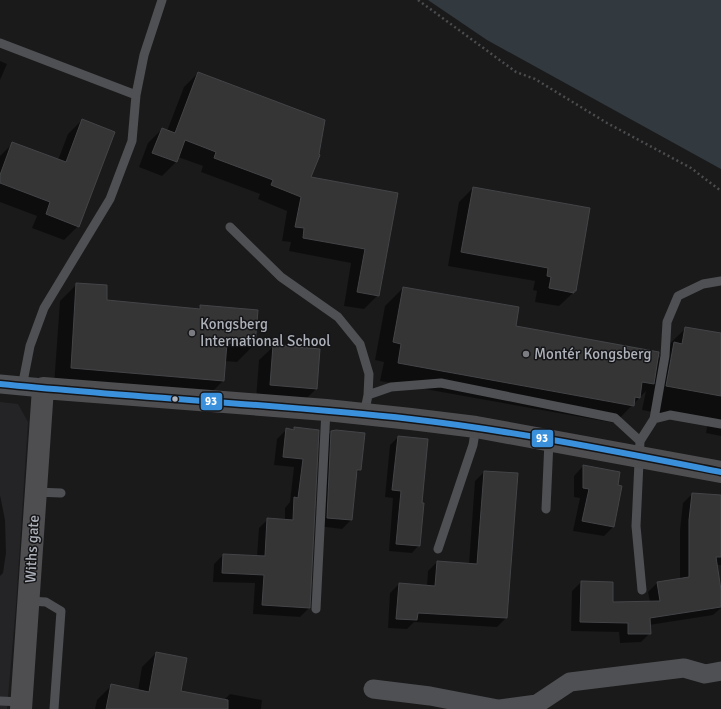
<svg xmlns="http://www.w3.org/2000/svg" width="721" height="709" font-family="Signika,sans-serif">
	<rect width="100%" height="100%" fill="#1a1a1b"/>
	<path fill="#242426" d="M0 402 18 404 28 422 16 605 7 709H0Z"/>
	<path fill="#323a40" d="M428 0H721V169L487 40Z"/>
	<path fill="#0007" d="M0 61 7 64 0 80Z
		M198 73 310 178 397 194 378 295 364 309 344 306 351 263 289 251 291 242 282 241 287 211 258 199 260 194 201 172 203 166 178 157 176 162 162 176 139 167 148 143 162 129 167 131 184 87Z
		M82 120 78 226 64 240 32 228 37 216 0 202V156L13 143 58 160 68 134Z
		M473 188 575 291 559 306 535 302 537 291 533 290 535 281 448 266 459 202Z
		M77 284 105 301 197 310 200 306 254 345 237 362 224 361 223 381 206 398 54 385 60 301Z
		M403 288 515 327 657 361 660 357 661 352 686 328 721 334V436L706 433 708 422 642 410 646 391 615 423 380 381 384 362 375 360 385 306Z
		M274 346 316 389 302 403 256 399 259 360Z
		M295 428 318 431 309 608 300 617 253 614 255 583 213 582 214 564 223 555 257 556 259 528 268 519 285 520V508L290 502 294 467 274 465 277 439 286 430H293Z
		M331 432 360 470 356 474 351 520 342 529 318 526 322 441Z
		M398 437 421 504 419 545 412 553 389 551 393 498 385 497 390 445Z
		M583 466 613 527 604 536 573 531 580 498 574 497V476Z
		M484 472 516 474 506 618 497 627 414 622 407 629 388 628 390 593 399 584 427 586 428 571 437 562 469 564 475 481Z
		M692 494 721 496V565H717L721 608 713 615 649 625 650 633 641 642 620 643 619 632 571 631 572 591 581 582 612 603 650 602 648 592 657 583 680 579V530L683 503Z
		M0 495 5 520 6 553 3 573 0 576Z
		M156 653 180 692 224 700 230 694 262 700 261 709H95L97 700 111 686 138 691 142 667Z"/>
	<path fill="#353536" stroke="#434447" d="M198 72 325 120 319 154 320 155 311 177 398 193 379 296 357 292 365 249 303 238 304 228 295 227 301 197 271 185 273 180 214 158 216 152 185 140 177 162 152 153 162 128 175 133Z
		M82 119 115 132 79 227 46 214 50 202 0 183V175L12 142 66 162Z
		M473 187 590 208 576 291H574V293L549 288 551 277 547 276 548 268 461 252Z
		M76 283 107 285V300L200 309V305L258 310 255 345 227 343 224 381 71 368Z
		M403 287 519 307 516 326 659 352 654 384 642 382 640 398 635 397 634 406 398 363 401 344 393 342Z
		M685 327 721 333V396L666 386 674 342 682 344Z
		M273 345 320 349 317 389 270 385Z
		M294 427 319 430 310 608 262 605 264 575 222 573 223 554 265 556 267 518 293 520 294 497 298 498 303 459 283 457 286 428 294 430Z
		M336 430 365 433 361 470H357L352 520 327 518 331 431Z
		M398 436 428 439 422 503H424L420 546 396 544 401 491 392 490Z
		M583 465 620 472 618 485 622 486 614 527 582 521 589 489 583 488Z
		M484 471 518 473 507 618 418 613 417 620 396 619 399 583 435 586 437 561 477 564Z
		M692 493 721 495V557H716L721 590V607L650 618 651 634H628V623L580 622 581 581 613 582V602L660 601 657 582 689 577V520Z
		M156 652 187 658 181 691 228 700V709H106L111 684 149 692Z"/>
	<g fill="none" stroke-linecap="round" stroke-linejoin="round">
		<path stroke="#4a4c4e" stroke-width="2.5" stroke-dasharray="2 3" stroke-linecap="butt" d="M418 0 516 72 535 79 607 123 691 168 721 191"/>
		<path stroke="#4f5053" stroke-width="9" d="M0 43 136 95
			M230 227 281 277 338 317 360 344 369 374 368 395
			M22 387 30 346 44 308 110 199 132 141 136 95 144 55 162 0
			M364 415 368 395 391 387 441 383 615 418 640 441
			M654 419 670 415 721 424
			M35 492 61 493
			M546 509 549 441
			M438 549 473 445 476 427
			M642 590 636 526 640 441 654 419 665 356 667 322 678 296 703 284 721 281
			M29 601 46 602 61 611 54 709
			M316 609 326 410
			M0 701 22 702"/>
		<path stroke="#4f5053" stroke-width="19" d="M0 384 43 388
			M373 689 430 696 498 709
			M500 709 537 704 570 682 684 668 705 674 721 671"/>
		<path stroke="#4e4e51" stroke-width="22" d="M21 709 43 388 326 410 411 419 476 427 721 472"/>
		<g stroke="#151517" stroke-width="9">
			<path id="bus-1" d="M0 384C137 398 275 404 411 419 515 431 619 452 721 472"/>
		</g>
		<use href="#bus-1" stroke="#3a90db" stroke-width="6"/>
	</g>
	<g fill="#7a7c82" stroke="#151517" stroke-width="1.5">
		<circle cx="192" cy="333" r="4"/>
		<circle cx="526" cy="354" r="4"/>
	</g>
	<circle fill="#adb1ba" stroke="#151517" stroke-width="1.5" cx="175" cy="399" r="3.5"/>
	<g text-anchor="middle" dominant-baseline="central" stroke-width="3" stroke-linejoin="round" paint-order="stroke">
		<g font-size="15" fill="#adb1ba" stroke="#151517" text-anchor="start">
			<text x="200" y="324">Kongsberg<tspan x="200" dy="17">International School</tspan></text>
			<text x="534" y="354">Montér Kongsberg</text>
		</g>
		<g font-size="15" fill="#adb1ba" stroke="#151517">
			<text transform="translate(32 549) rotate(-87)">Withs gate</text>
		</g>
	</g>
	<g stroke="#151517" stroke-width="1.5">
		<rect x="200" y="392" width="23" height="19" rx="4" fill="#3a90db"/>
		<rect x="531" y="429" width="23" height="19" rx="4" fill="#3a90db"/>
	</g>
	<g font-size="11" text-anchor="middle" font-weight="bold" fill="#fff">
		<text x="211" y="405">93</text>
		<text x="542" y="442">93</text>
	</g>
</svg>
